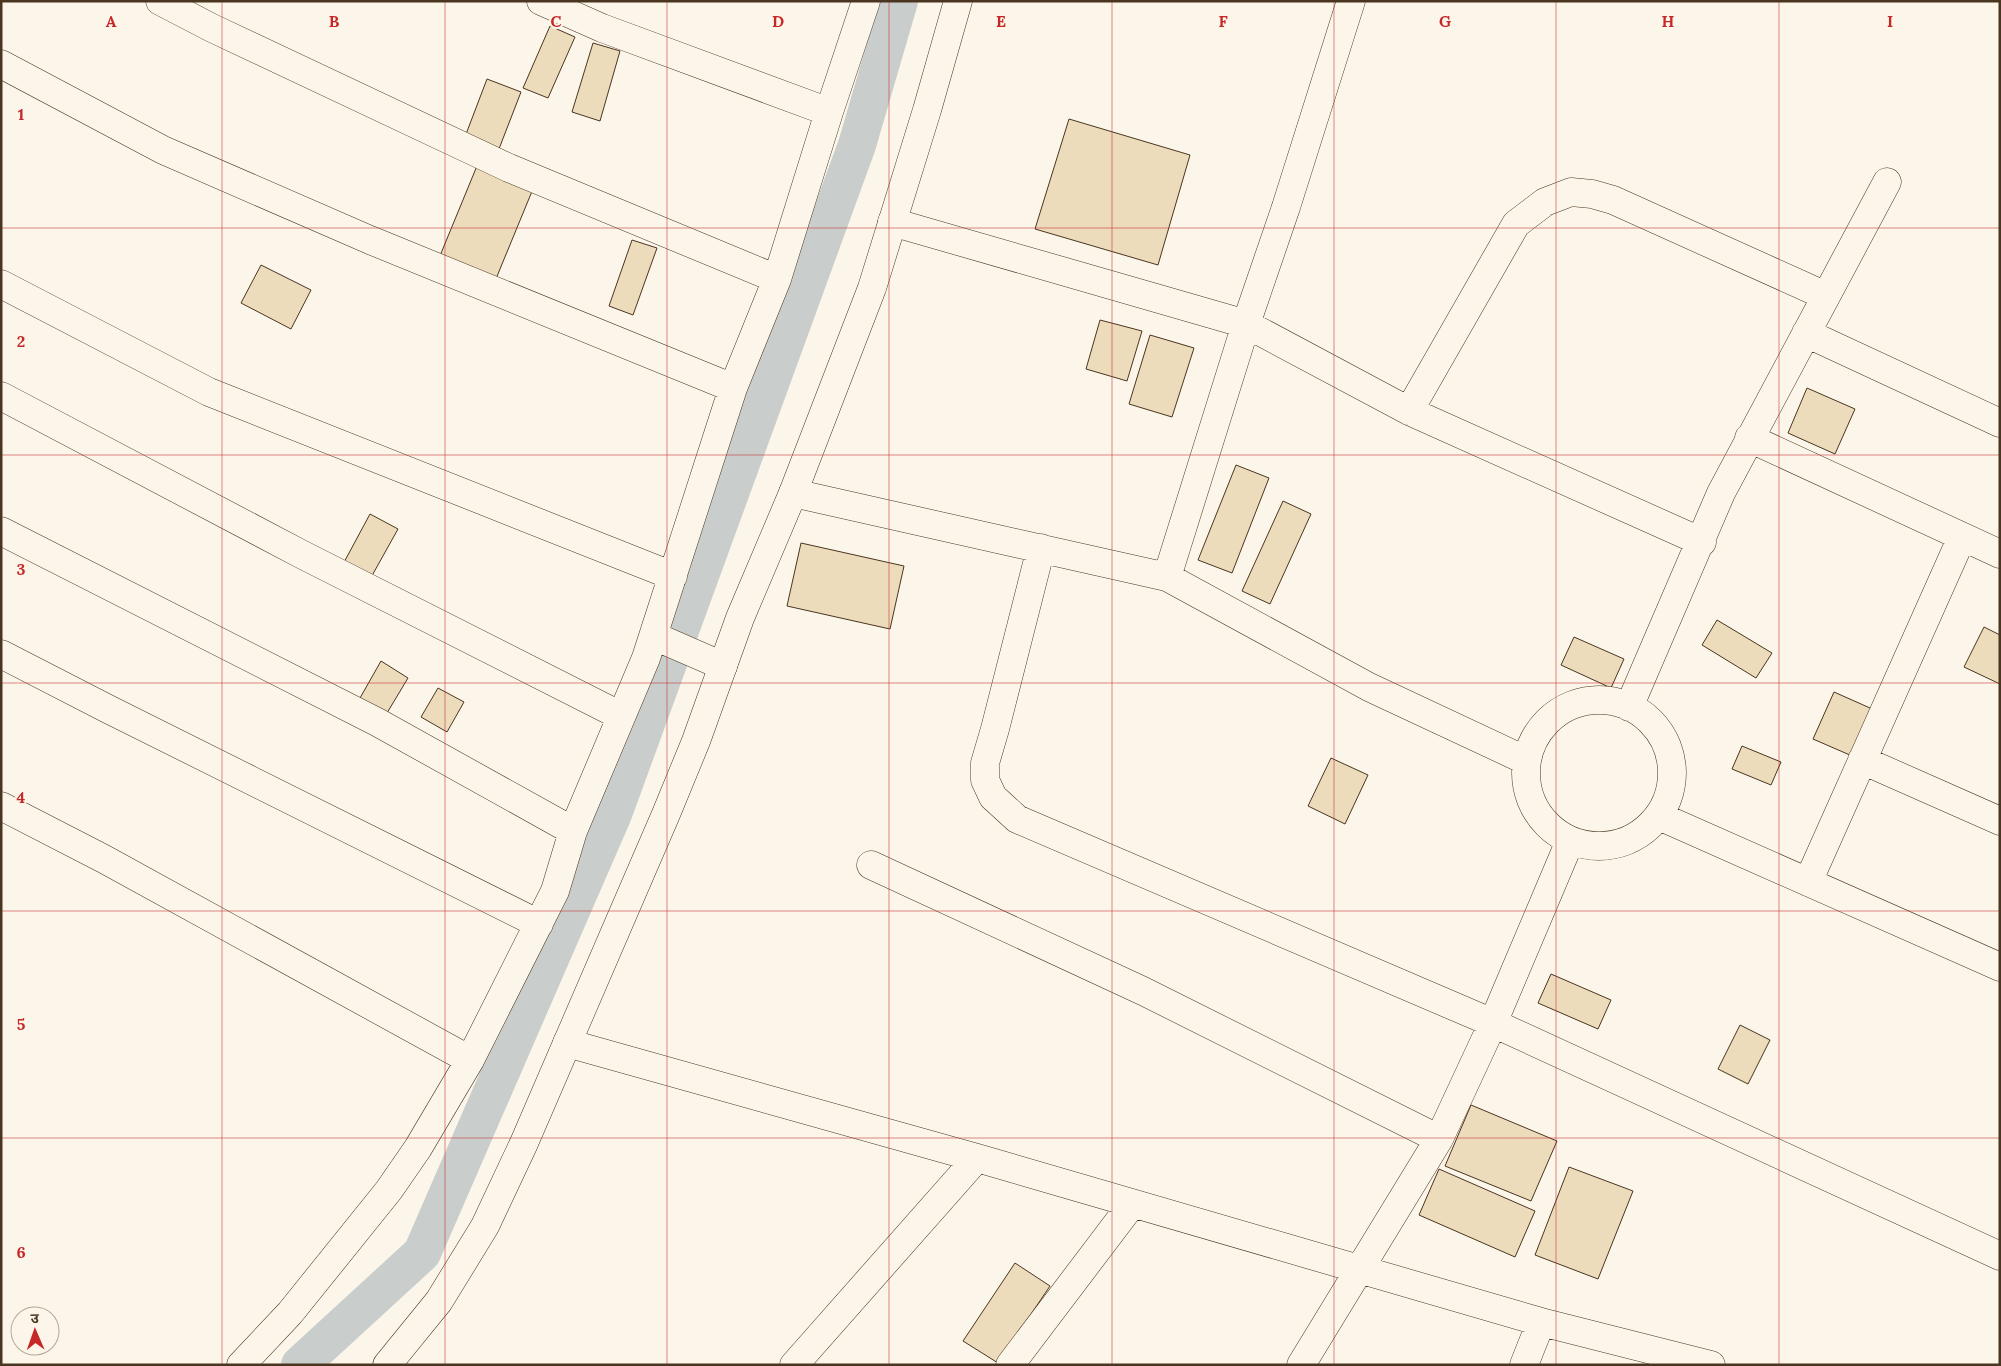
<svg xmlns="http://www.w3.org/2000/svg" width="2001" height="1366" font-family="Lora,'Noto Sans Devanagari',serif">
	<rect width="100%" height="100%" fill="#fbf6e9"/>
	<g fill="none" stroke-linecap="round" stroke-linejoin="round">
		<path stroke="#c9cecd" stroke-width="38" d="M300 1365 422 1253 613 814 857 145 899 1"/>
	</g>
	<path fill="#ecdcbc" stroke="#4a3520" d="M550 26 575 37 548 98 523 88Z
		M593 43 620 51 600 121 572 112Z
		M487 79 521 92 497 154 463 142Z
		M1069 119 1190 155 1158 265 1035 229Z
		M479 161 535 184 493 286 437 263Z
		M632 240 657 248 633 315 609 306Z
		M261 265 311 290 291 329 241 303Z
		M1100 320 1142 331 1127 381 1086 369Z
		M1150 335 1194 348 1172 417 1129 404Z
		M1807 388 1855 409 1835 454 1788 433Z
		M1236 465 1269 478 1232 573 1198 560Z
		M1283 501 1311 514 1270 604 1242 591Z
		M370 514 398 529 369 581 342 566Z
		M801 543 904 566 890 629 787 606Z
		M1717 620 1772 653 1756 678 1702 645Z
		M1984 627 2000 635V684L1964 667Z
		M1574 637 1624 659 1611 688 1561 665Z
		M381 661 408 678 387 713 360 698Z
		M438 688 464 702 447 732 421 717Z
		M1834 692 1879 712 1859 759 1813 739Z
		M1742 746 1781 762 1771 785 1732 769Z
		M1331 758 1368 775 1345 824 1308 806Z
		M1551 974 1611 1000 1598 1029 1538 1003Z
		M1740 1025 1770 1040 1748 1084 1718 1069Z
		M1471 1105 1557 1141 1531 1201 1445 1166Z
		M1569 1167 1633 1191 1598 1279 1535 1255Z
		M1439 1169 1535 1211 1515 1257 1419 1215Z
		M1015 1263 1050 1286 998 1363 963 1341Z"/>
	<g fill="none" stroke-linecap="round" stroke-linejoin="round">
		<g stroke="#4a3520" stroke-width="29">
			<path id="street" d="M160 1 212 28 509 168 777 279
				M541 1 602 28 829 112
				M1 64 163 150 370 240 733 388
				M892 222 1246 324 1409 411 1702 542
				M1 284 209 392 673 576
				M1806 333 2000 423
				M1 396 301 554 621 716
				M1409 411 1516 224 1545 202 1571 192 1592 194 1613 200 1826 296
				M1749 438 2000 554
				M793 493 1167 577 1369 687 1525 760
				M1 531 377 722 573 831
				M1041 548 995 729 985 763V780L993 797 1017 819 1493 1023 2000 1256
				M1167 577 1246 324 1286 207 1351 1
				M654 636 723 666
				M1 654 106 708 539 924
				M1526 773a73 73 0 1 1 146 0a73 73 0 1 1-146 0Z
				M1629 707 1721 493 1887 182
				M1862 760 2000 821
				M1 806 104 859 470 1060
				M1659 816 2000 967
				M871 865 1143 991 1439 1139
				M1808 882 1962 537
				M567 1043 977 1158 1541 1322 1711 1365
				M241 1365 290 1313 389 1190 418 1148 470 1060 555 891 573 831 646 658 733 388 777 279 829 112 866 1
				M794 1365 977 1158
				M1010 1365 1132 1204
				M1301 1365 1439 1139 1493 1023 1570 841
				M1524 1365 1541 1322"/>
		</g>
		<g stroke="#4a3520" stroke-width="29">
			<path id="secondary" d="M387 1365 439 1301 485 1226 524 1143 666 814 696 741 740 618 793 493 872 288 927 110 958 1"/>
		</g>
		<use href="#street" stroke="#fbf6e9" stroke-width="28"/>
		<use href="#secondary" stroke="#fbf6e9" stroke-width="28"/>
	</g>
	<path fill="none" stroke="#c62828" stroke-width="1" stroke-opacity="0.55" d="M222 1V1365M445 1V1365M667 1V1365M889 1V1365M1112 1V1365M1334 1V1365M1556 1V1365M1779 1V1365M1 228H2000M1 455H2000M1 683H2000M1 911H2000M1 1138H2000"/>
	<g font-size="16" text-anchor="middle" font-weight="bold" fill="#c62828" stroke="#fbf6e9" stroke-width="4" stroke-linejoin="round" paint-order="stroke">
		<text x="111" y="27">A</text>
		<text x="334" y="27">B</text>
		<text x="556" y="27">C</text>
		<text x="778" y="27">D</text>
		<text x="1001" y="27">E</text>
		<text x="1223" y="27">F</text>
		<text x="1445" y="27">G</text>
		<text x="1668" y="27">H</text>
		<text x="1890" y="27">I</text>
		<text x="21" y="120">1</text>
		<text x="21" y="347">2</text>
		<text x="21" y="575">3</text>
		<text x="21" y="803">4</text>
		<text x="21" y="1030">5</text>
		<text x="21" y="1258">6</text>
	</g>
	<rect width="2001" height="1366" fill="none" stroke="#4a3520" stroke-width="5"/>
	<g transform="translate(35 1331) rotate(358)"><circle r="24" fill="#fbf6e9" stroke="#b4a999"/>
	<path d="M0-4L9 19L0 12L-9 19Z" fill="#c62828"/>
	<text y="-8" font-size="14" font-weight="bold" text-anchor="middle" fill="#4a3520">उ</text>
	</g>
</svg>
